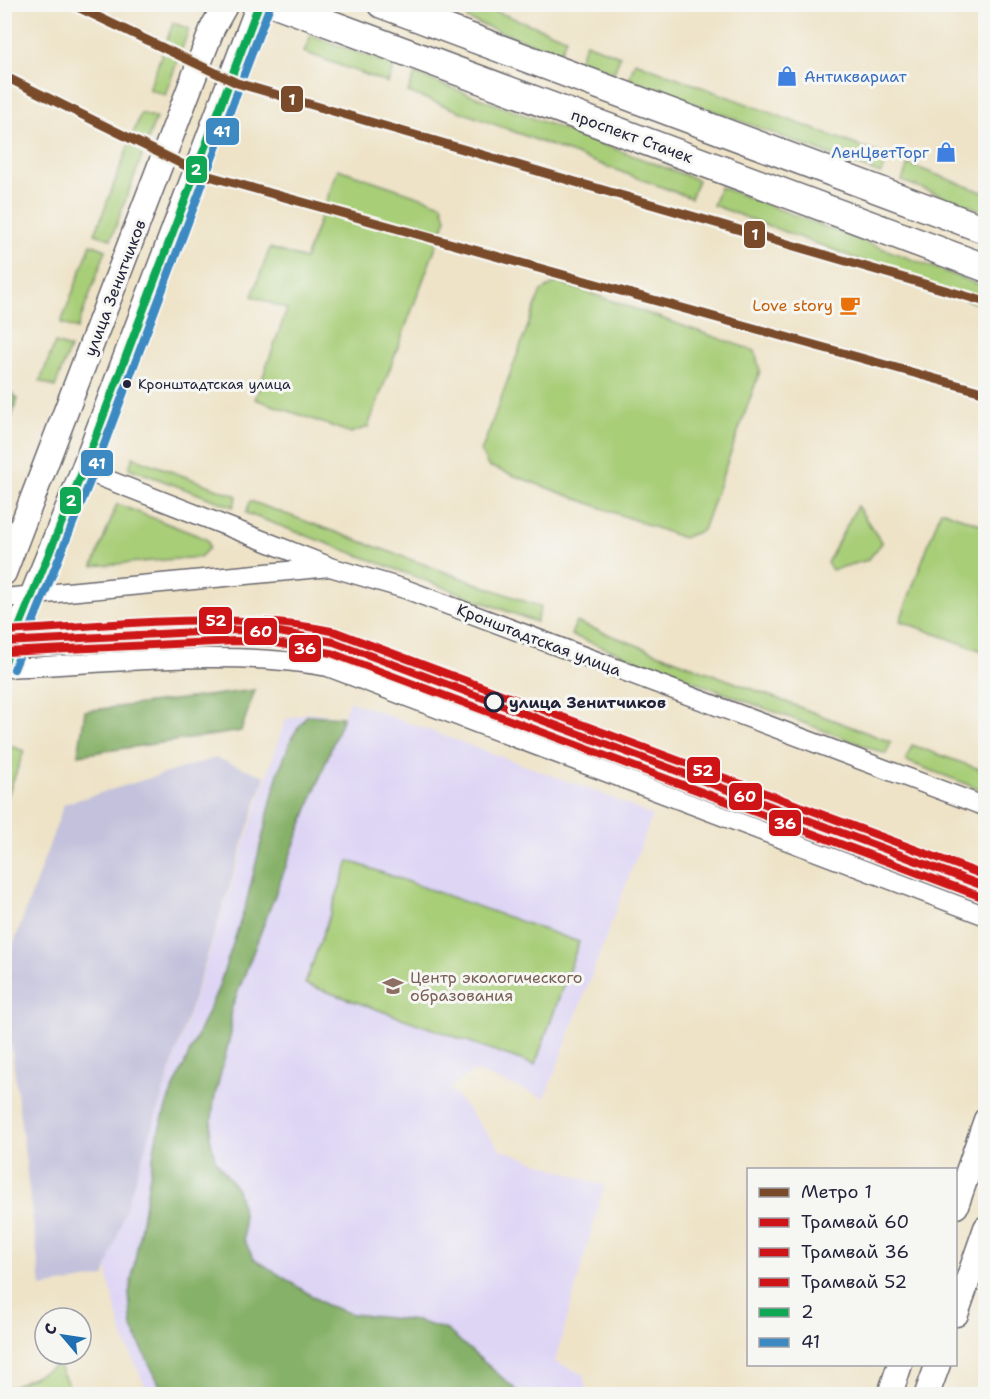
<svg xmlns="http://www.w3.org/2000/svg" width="990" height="1399" font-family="'Shantell Sans',sans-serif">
	<rect width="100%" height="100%" fill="#f6f6f2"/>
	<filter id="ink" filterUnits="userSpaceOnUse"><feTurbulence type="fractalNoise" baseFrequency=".0167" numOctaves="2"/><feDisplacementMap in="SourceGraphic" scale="12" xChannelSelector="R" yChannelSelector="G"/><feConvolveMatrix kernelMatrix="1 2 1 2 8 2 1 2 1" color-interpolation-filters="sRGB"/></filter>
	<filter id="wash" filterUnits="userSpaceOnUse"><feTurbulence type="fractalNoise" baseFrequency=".008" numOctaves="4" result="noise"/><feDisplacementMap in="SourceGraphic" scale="24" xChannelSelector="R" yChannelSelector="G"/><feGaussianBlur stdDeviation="1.35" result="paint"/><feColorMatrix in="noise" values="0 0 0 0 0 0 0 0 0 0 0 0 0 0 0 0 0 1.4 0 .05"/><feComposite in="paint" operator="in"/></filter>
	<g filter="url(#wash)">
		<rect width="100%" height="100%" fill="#eee3c7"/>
		<path fill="#ded5f5" d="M349 701 608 796 652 816 545 1098 474 1071 450 1088 500 1149 604 1186 555 1362 583 1374 587 1394H149L124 1340 108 1278V1264L285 720 310 712 343 717Z"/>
		<path fill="#c3c1db" d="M216 758 265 776 104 1277 41 1287 5 995V968L64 804Z"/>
		<path fill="#a8ce78" stroke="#65785a" stroke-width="1.5" d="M473 4 479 5 566 38 560 54 467 19Z
			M173 23 189 29 165 95 149 89Z
			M311 35 394 66 388 83 304 52Z
			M586 43 620 56 614 73 579 60Z
			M635 62 888 157 881 174 629 79Z
			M415 74 698 180 691 198 408 92Z
			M141 113 156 118 111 239 95 234Z
			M908 164 985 193V212L902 181Z
			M338 169 442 204 446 219 368 427 351 433 255 399 287 309 252 296 270 248 305 259Z
			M720 187 985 287V307L713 205Z
			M91 244 106 250 77 329 61 323Z
			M558 282 755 351 760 371 703 530 683 538 488 466 481 452 541 291Z
			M55 343 70 348 55 387 40 381Z
			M133 457 237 496 233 507 129 468Z
			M250 501 541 607 536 622 246 513Z
			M117 504 204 538 208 541 209 548 200 557 93 566Z
			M857 506 882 543 868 560 832 570 827 563Z
			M941 510 985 526V652L900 621Z
			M576 622 891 742 886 754 571 635Z
			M5 744 24 751 5 803 4 744Z
			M912 745 985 771V791L906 761Z
			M349 861 579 942 535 1065 305 984Z
			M58 1365 73 1394H5V1390Z"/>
		<path fill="#86b168" stroke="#546a52" stroke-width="1.5" d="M5 387 18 399 9 425 5 428Z
			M255 690 241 731 78 755 85 711Z
			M307 715 343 717 231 1010V1033L214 1100 210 1137 215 1159 237 1189 243 1212 244 1239 253 1258 326 1305 352 1314 417 1321 447 1330 521 1394H164L132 1328 129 1294 156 1140 168 1101 218 989 246 904 278 773 292 737Z"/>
	</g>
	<g filter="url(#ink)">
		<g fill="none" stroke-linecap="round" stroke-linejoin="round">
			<g stroke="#69666c" stroke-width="21">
				<path id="street" d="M83 470 326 565
					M4 598 330 567 405 589 986 807
					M4 668C110 664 225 648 328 667L986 916"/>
			</g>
			<g stroke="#69666c" stroke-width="27">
				<path id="secondary" d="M4 573 213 27 226 4
					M4 665 83 470 259 4
					M956 1206 986 1120
					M956 1314 986 1228
					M890 1394 900 1364
					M927 1394 938 1364"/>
			</g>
			<g stroke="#69666c" stroke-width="30">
				<path id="primary" d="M277 4 986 268
					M381 4 986 230"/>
			</g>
			<use href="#street" stroke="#fff" stroke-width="18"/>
			<use href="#secondary" stroke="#fff" stroke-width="24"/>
			<use href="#primary" stroke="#fff" stroke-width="27"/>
			<g stroke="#f6f6f2" stroke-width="12">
				<path id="bus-1" d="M4 664 83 470 259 4"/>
			</g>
			<g stroke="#f6f6f2" stroke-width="12">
				<path id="bus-2" d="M14 669 93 474 269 8"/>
			</g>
			<use href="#bus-1" stroke="#10a855" stroke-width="8"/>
			<use href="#bus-2" stroke="#3d8ac2" stroke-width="8"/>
			<g stroke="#f6f6f2" stroke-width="12">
				<path id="tram-1" d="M4 642 236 630 279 632 334 642 986 887"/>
			</g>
			<g stroke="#f6f6f2" stroke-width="12">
				<path id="tram-2" d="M5 652 236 641 277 643 331 653 982 897"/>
			</g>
			<g stroke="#f6f6f2" stroke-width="12">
				<path id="tram-3" d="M4 631C111 626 232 609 336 632L986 876"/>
			</g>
			<use href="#tram-1" stroke="#ce1417" stroke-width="8"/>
			<use href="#tram-2" stroke="#ce1417" stroke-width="8"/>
			<use href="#tram-3" stroke="#ce1417" stroke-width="8"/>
			<g stroke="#f6f6f2" stroke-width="14">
				<path id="metro-1" d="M71 4 237 83 986 302
					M4 76 202 174 986 393"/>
			</g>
			<use href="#metro-1" stroke="#7a4b2a" stroke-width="9"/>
		</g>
	</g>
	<defs>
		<g id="shop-bare" transform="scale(1.62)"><path d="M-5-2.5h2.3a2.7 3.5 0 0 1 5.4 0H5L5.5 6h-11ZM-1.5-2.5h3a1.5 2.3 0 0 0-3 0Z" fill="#3f7fe0" stroke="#f6f6f2" stroke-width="2.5" paint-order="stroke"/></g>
		<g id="cafe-bare" transform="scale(1.62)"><path d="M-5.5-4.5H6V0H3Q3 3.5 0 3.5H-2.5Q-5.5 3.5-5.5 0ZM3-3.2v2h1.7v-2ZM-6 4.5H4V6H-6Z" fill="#e8710a" stroke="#f6f6f2" stroke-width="2.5" paint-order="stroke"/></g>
		<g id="school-bare" transform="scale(1.62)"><path d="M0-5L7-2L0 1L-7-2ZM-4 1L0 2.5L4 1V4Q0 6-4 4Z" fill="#8d6e63" stroke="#f6f6f2" stroke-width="2.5" paint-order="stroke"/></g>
	</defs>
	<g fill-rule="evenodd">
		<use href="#shop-bare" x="787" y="76"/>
		<use href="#shop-bare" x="946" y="152"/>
		<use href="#cafe-bare" x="850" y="305"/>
		<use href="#school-bare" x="393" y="986"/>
	</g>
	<circle fill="#22223b" stroke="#f6f6f2" stroke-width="2" cx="127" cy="384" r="5"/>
	<circle fill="#f6f6f2" stroke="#22223b" stroke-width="3" cx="494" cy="702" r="9"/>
	<g text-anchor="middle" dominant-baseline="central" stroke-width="6" stroke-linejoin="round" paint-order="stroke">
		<g font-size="14" fill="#22223b" stroke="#f6f6f2" text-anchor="start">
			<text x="138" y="384">Кронштадтская улица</text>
		</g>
		<g font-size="16" fill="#366cbe" stroke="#f6f6f2" text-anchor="start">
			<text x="804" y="76">Антиквариат</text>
			<text x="929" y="152" text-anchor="end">ЛенЦветТорг</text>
		</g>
		<g font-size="16" fill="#22223b" stroke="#f6f6f2">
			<text transform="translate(632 136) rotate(20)">проспект Стачек</text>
			<text transform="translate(115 288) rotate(-69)">улица Зенитчиков</text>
			<text transform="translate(539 640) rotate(21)">Кронштадтская улица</text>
		</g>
		<g font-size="16" fill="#c56008" stroke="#f6f6f2" text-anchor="end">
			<text x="833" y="305">Love story</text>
		</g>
		<g font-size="16" font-weight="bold" fill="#22223b" stroke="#f6f6f2" text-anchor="start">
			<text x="509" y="702">улица Зенитчиков</text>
		</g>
		<g font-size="16" fill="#785e54" stroke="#f6f6f2" text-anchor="start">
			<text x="410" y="977">Центр экологического<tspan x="410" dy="18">образования</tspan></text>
		</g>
	</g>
	<g stroke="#f6f6f2" stroke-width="2">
		<rect x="280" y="85" width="24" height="28" rx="6" fill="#7a4b2a"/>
		<rect x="205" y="117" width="35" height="29" rx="6" fill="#3d8ac2"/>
		<rect x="185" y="155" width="23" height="29" rx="6" fill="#10a855"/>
		<rect x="743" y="220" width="23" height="29" rx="6" fill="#7a4b2a"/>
		<rect x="80" y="449" width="34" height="28" rx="6" fill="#3d8ac2"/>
		<rect x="59" y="486" width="23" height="29" rx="6" fill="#10a855"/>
		<rect x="198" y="606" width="35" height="29" rx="6" fill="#ce1417"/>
		<rect x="243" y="617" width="35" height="29" rx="6" fill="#ce1417"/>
		<rect x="288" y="634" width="34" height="29" rx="6" fill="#ce1417"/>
		<rect x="686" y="756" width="35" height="28" rx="6" fill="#ce1417"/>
		<rect x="728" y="782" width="35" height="29" rx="6" fill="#ce1417"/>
		<rect x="768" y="809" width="34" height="28" rx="6" fill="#ce1417"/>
	</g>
	<g font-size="16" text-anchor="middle" font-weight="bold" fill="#fff">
		<text x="292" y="105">1</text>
		<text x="222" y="137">41</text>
		<text x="196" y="175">2</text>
		<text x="755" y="240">1</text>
		<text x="97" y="469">41</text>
		<text x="71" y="506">2</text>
		<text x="216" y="626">52</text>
		<text x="261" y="637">60</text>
		<text x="305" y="654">36</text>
		<text x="703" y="776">52</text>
		<text x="745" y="802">60</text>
		<text x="785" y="829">36</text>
	</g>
	<rect width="990" height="1399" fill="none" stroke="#f6f6f2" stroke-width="24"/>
	<rect x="747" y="1168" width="210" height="198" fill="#f6f6f2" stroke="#a1a1a9" stroke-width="1.5"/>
	<rect x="759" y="1188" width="30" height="9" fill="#7a4b2a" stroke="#a1a1a9" stroke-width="1.5"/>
	<text x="801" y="1198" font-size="18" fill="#22223b">Метро 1</text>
	<rect x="759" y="1218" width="30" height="9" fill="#ce1417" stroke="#a1a1a9" stroke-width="1.5"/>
	<text x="801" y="1228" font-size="18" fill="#22223b">Трамвай 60</text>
	<rect x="759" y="1248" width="30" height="9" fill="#ce1417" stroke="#a1a1a9" stroke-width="1.5"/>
	<text x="801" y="1258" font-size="18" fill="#22223b">Трамвай 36</text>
	<rect x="759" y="1278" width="30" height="9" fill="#ce1417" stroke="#a1a1a9" stroke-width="1.5"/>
	<text x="801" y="1288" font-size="18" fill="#22223b">Трамвай 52</text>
	<rect x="759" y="1308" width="30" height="9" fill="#10a855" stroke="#a1a1a9" stroke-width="1.5"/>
	<text x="801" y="1318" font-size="18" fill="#22223b">2</text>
	<rect x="759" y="1338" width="30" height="9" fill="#3d8ac2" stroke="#a1a1a9" stroke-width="1.5"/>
	<text x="801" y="1348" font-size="18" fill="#22223b">41</text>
	<g transform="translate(63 1336) rotate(299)"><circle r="28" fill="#f6f6f2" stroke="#a1a1a9" stroke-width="1.5"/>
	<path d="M0-4.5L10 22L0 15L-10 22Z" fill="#1f6fb2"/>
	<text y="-9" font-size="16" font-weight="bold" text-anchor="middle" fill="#22223b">С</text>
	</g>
</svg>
